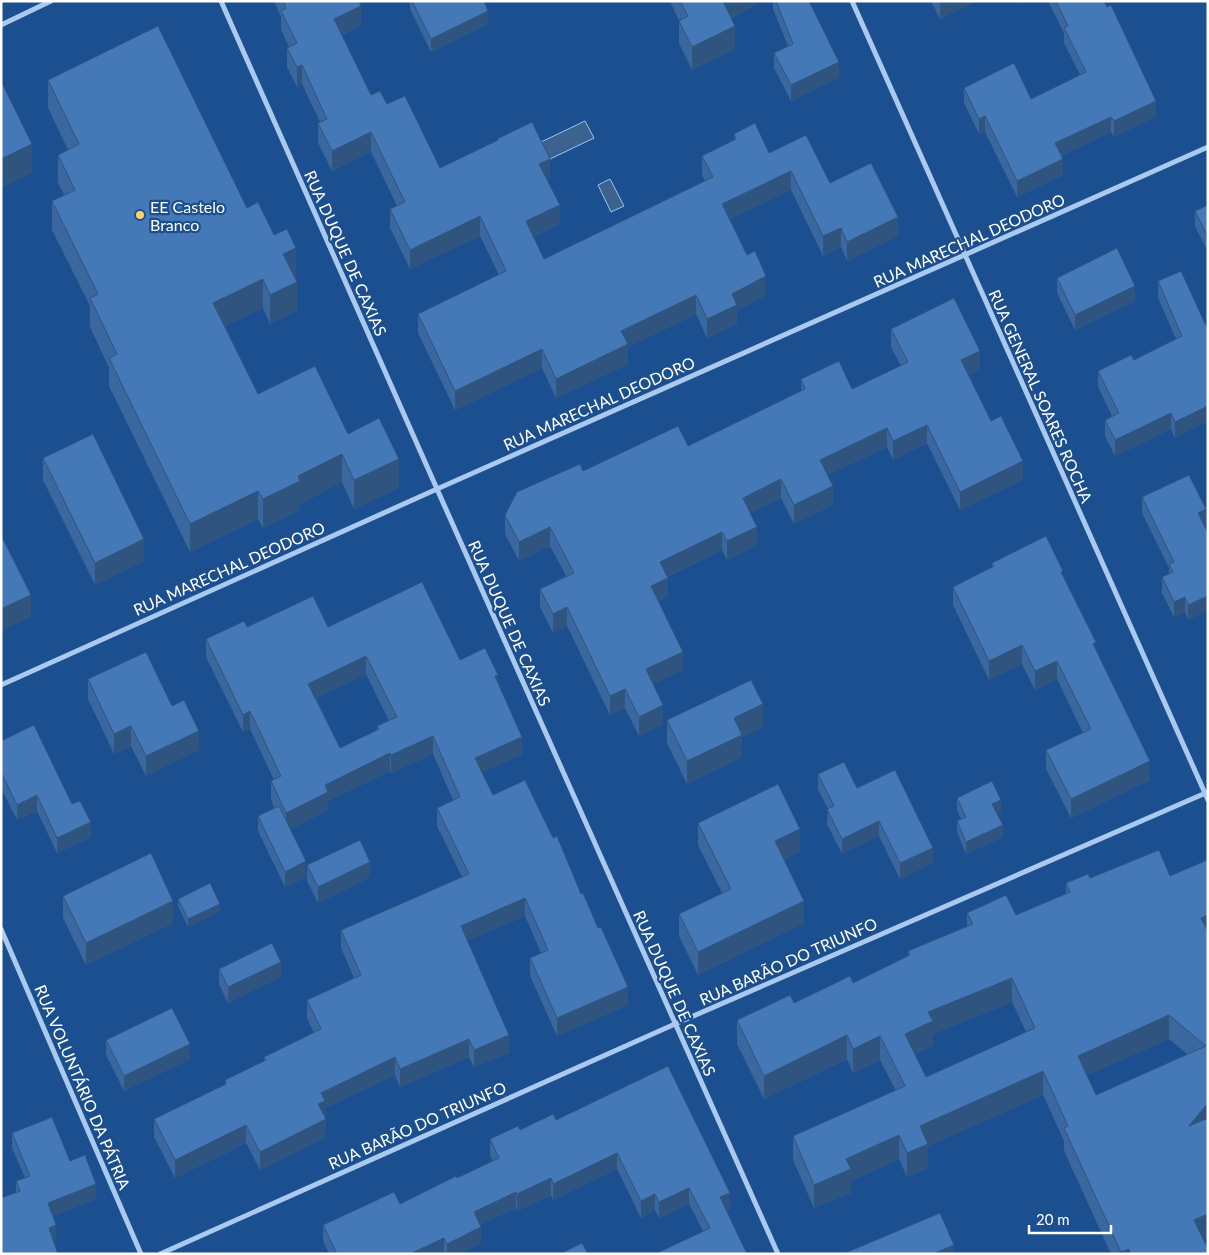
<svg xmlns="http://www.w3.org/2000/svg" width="1209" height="1255" font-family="Lato,sans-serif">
	<rect width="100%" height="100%" fill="#1b4f8f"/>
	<path fill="#3c6290" stroke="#9cc4f0" d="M585 121 594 138 548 160 539 143Z
		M610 179 624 206 611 212 598 185Z"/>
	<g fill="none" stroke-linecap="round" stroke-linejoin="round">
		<path stroke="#a9c9ee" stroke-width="5" d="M221 1 437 489 778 1254
			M852 1 1208 800
			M1 25 51 1
			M1 685 437 489 1208 147
			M1 929 141 1254
			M160 1254 675 1024 1208 792"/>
	</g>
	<path fill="#3a679d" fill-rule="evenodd" d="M274 1H359L361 25 342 35 371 95 387 104 440 168 497 141V139L550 178 547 179 560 224 533 237 544 259 705 181 702 175V156L734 141V134L769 153 830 183 898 236 847 261 841 247 823 256 791 190 730 219 766 295 737 311V324L707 338 696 314 628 347V364L556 398 542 368 455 410 418 333V314L499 275 480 236 410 269 390 228V209L397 206 371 152 332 171 318 143V123L320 122 302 84 297 87 287 67V48L289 47 281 30V17Z
		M410 1H484L488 24 431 52 410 9Z
		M670 1H756V5L731 18 735 49 692 70 679 43V21Z
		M773 1H809L839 77 791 101 774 68V53L788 46 773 9Z
		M931 1H977L940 19Z
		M1048 1H1104L1156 116 1114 137 1111 132 1061 156 1063 175 1017 197 985 132 979 134 964 103V88L1031 99 1080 75 1064 43V33Z
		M48 80 247 208 274 235 296 277 294 278 297 311 270 324 263 308 225 326 258 394 348 434 399 488 354 509 342 482 300 504V510L263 528 258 519 190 552 109 386V368L90 327V306L52 230V201L64 195 58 183V155L68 150 48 108Z
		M1208 205V252L1195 226V211Z
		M1057 278 1135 301 1075 330 1057 293Z
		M1158 281 1208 330 1175 438 1171 429 1115 456 1105 436V420L1112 416 1098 387V371L1134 360 1176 339 1158 298Z
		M891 329 980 369 969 375 991 421 1023 480 960 510 927 443 893 460 887 447 828 475 833 505 794 524 781 498 750 513 757 545 727 560 722 550 667 577 668 597 658 601 683 670 653 684 663 724 639 736 625 708 610 715 567 626 553 633 540 607V589L566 576 550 546 519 561 505 534V515L583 471 688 446 801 391V379L852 389 901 366 891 347Z
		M43 458 144 561 95 585 43 480Z
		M1142 497 1206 525 1204 526 1188 620 1185 612 1174 617 1162 593V577L1169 574V568L1142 513Z
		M992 563 1063 576 1096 649 1150 780 1071 818 1046 769V750L1083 733 1057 679 1035 690 1022 664 989 680 953 605V587L992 567Z
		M247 627H328L460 660 498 684 522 754 482 772 493 795 628 1005 557 1036 530 976V958L541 953 525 916 467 941 509 1053 474 1067 469 1057 400 1087 395 1075 325 1108 326 1137 260 1170 246 1143 175 1178 154 1137V1119L225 1085V1080L264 1061V1057L314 1033 307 1018V1000L354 978 341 948V930L462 877 437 826V808L453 800 433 754 391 773 390 771 328 801V810L290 829 306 877 285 887 258 831V816L274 808 271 799V781L274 780 250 729 243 732 206 657V639ZM366 674 389 721 377 726V730L340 748 316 698Z
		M88 679 172 706 199 750 146 776 131 746 114 754 88 699Z
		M667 720 763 727 742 737V757L687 784 667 743Z
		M1 741 72 804 91 837 57 853 37 811 17 820 1 788Z
		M818 774 857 788 933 863 900 879 879 836 842 854 827 824 828 809 818 789Z
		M957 798 1001 812 997 813 1003 837 966 854 957 832V821L961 819 957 810Z
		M698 823 800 851 784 859 804 923 698 975 679 936V914L722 893 698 845Z
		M1207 860 1208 1237 1203 1239 1208 1254H1111L1064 1151V1141L1043 1095 928 1146V1168L907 1177 899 1159 851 1181V1193L814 1208 793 1160V1136L896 1091 880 1060 853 1073 847 1059 764 1099 737 1044V1020L794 1003 853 983 908 956V951L967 926V913L1016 915 1066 894V883L1090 878 1170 876ZM1012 1002 1026 1032 926 1077 915 1054 933 1045V1034ZM1169 1039 1187 1054 1096 1095 1087 1075Z
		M307 865 370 877 318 903 307 881Z
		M63 896 173 923 86 965 63 918Z
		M178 899 220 911 188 927 178 906Z
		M219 969 281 977 228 1003 219 984Z
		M106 1040 190 1059 124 1091 106 1055Z
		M556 1120 730 1209 726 1211 747 1254 703 1231 689 1204 659 1218 655 1210 641 1218 617 1169 553 1200 551 1195 517 1211 516 1208 480 1225 481 1243 460 1254H329L323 1241V1225L400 1204 457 1178 493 1161 490 1156V1139Z
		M12 1133 70 1161 96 1199 53 1216 56 1240 53 1241 16 1192V1181L25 1178 12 1148Z"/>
	<path fill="#305480" d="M722 1H756V5L722 22Z
		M940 1H977L940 19Z
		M1019 1H1027L1019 5Z
		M361 6V25L334 38V19Z
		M488 11V24L431 52V39Z
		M735 26V49L692 70V47Z
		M839 62V77L791 101V85Z
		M302 65V84L297 87V67Z
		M1156 101V116L1114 137V121Z
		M985 116V132L979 134V119Z
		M1111 117V132L1055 159V143Z
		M371 132V152L332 171V151Z
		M32 144V173L1 188V159Z
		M550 159V178L539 183V164Z
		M1063 159V175L1017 197V181Z
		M791 171V190L722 223V204Z
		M560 205V224L526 240V221Z
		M480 216V236L410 269V250Z
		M898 217V236L847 261V242Z
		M841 228V247L823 256V236Z
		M296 248V277L283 283V254Z
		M766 276V295L737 311V324L707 338V319L732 294Z
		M263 279V308L213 332V303Z
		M297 282V311L270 324V295Z
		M1135 286V301L1075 330V315Z
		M696 295V314L628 347V364L556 398V379L621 331Z
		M542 349V368L455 410V391Z
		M980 351V369L961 379V360Z
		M1208 406V422L1175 438V422Z
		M1171 413V429L1115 456V440Z
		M927 425V443L893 460V441Z
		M887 428V447L820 479V460Z
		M342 454V482L300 504V510L263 528V499L298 476Z
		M399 459V488L354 509V480Z
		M1023 461V480L960 510V492Z
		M781 479V498L743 517V498Z
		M833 486V505L794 524V505Z
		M258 491V519L190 552V524Z
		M1206 509V525L1198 528V513Z
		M550 527V546L519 561V542Z
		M757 527V545L727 560V541Z
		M722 532V550L660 580V562Z
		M144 539V561L95 585V563Z
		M668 578V597L651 605V586Z
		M31 595V617L1 631V609Z
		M1208 596V611L1188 620V605Z
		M1185 597V612L1174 617V602Z
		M567 607V626L553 633V614Z
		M1022 645V664L989 680V661Z
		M683 652V670L646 688V669Z
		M366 656V674L308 702V684Z
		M1057 661V679L1035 690V671Z
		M498 675V693L495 676Z
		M625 689V708L610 715V696Z
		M763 704V727L742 737V757L687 784V761L734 718Z
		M663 705V724L639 736V717Z
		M250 711V729L243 732V715Z
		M131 726V746L114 754V734Z
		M199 731V750L146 776V756Z
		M433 736V754L391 773V755Z
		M522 737V754L475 776V758Z
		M390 753V771L328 801V810L286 831V813L325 785Z
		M1150 761V780L1071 818V799Z
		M37 795V811L17 820V805Z
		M1001 800V812L992 816V804Z
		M879 821V836L842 854V839Z
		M91 822V837L57 853V838Z
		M1003 825V837L966 854V842Z
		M800 829V851L775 863V841Z
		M933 848V863L900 879V863Z
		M306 861V877L285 887V872Z
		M370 862V877L318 903V887Z
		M525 898V916L461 944V926Z
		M173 901V923L86 965V943Z
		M804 901V923L698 975V952Z
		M220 904V911L188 927V919Z
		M1208 915V939L1201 918Z
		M281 962V977L228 1003V987Z
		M1012 978V1002L933 1034V1045L905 1058V1034L928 1012Z
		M628 987V1005L557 1036V1018Z
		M1169 1015V1039L1078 1079V1056Z
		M509 1035V1053L474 1067V1050Z
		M847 1035V1059L764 1099V1076Z
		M880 1036V1060L853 1073V1049Z
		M469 1039V1057L400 1087V1069Z
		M190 1044V1059L124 1091V1076Z
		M395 1057V1075L325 1108V1119L318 1104 321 1093Z
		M1043 1071V1095L928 1146V1168L907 1177V1153L920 1126Z
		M1208 1103V1127L1189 1126Z
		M326 1119V1137L260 1170V1152Z
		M246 1125V1143L175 1178V1160Z
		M899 1135V1159L851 1181V1193L814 1208V1185L846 1159Z
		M617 1153V1169L553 1200V1184Z
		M551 1178V1195L517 1211V1194Z
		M96 1184V1199L48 1218V1203Z
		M689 1188V1204L659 1218V1202Z
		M516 1192V1208L474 1228V1212Z
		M730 1193V1209L720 1214V1197Z
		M655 1194V1210L641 1218V1201Z
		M1208 1214V1237L1194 1243V1220Z
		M56 1225V1240L49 1243V1228Z
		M481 1227V1243L460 1254H447V1244Z
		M444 1238V1254H410Z
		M954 1245V1254H933Z
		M1129 1249V1254H1121V1252Z"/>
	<path fill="#4478b7" stroke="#305480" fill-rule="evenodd" d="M283 1H359L361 6 334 19 371 95 380 91 387 104 405 96 440 168 498 140 497 139 532 122 550 159 539 164 560 205 526 221 544 259 713 177 702 156 736 139 734 134 755 123 769 153 806 135 830 183 871 163 898 217 847 242 841 228 823 236 791 171 722 204 747 255 755 251 766 276 732 294 737 305 707 319 696 295 621 331 628 344 556 379 542 349 455 391 418 314 506 271 480 216 410 250 390 209 405 202 371 132 332 151 318 123 327 119 302 65 297 67 287 48 297 43 281 11 286 8Z
		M412 1H484L488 11 431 39Z
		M680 1H723L735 26 692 47 679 21 688 16Z
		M776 1H809L839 62 791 85 774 53 793 44Z
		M1056 1H1104L1107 7 1111 5 1156 101 1114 121 1111 117 1055 143 1063 159 1017 181 985 116 979 119 964 88 1014 63 1031 99 1086 72 1064 28 1068 26Z
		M158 26 247 208 258 202 274 235 287 229 296 248 283 254 297 282 270 295 263 279 213 303 258 394 315 366 348 434 379 418 399 459 354 480 342 454 298 476 300 481 263 499 258 491 190 524 109 358 117 354 90 298 98 294 52 201 75 190 58 155 79 144 48 80Z
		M1 81 32 144 1 159Z
		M1208 205V237L1195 211Z
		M1117 248 1135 286 1075 315 1057 278Z
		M1181 271 1208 330V406L1175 422 1171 413 1115 440 1105 420 1119 413 1098 371 1131 355 1134 360 1182 336 1158 281Z
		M954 298 980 351 961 360 991 421 1001 416 1023 461 960 492 927 425 893 441 887 428 820 460 833 486 794 505 781 479 743 498 757 527 727 541 722 532 660 562 668 578 651 586 683 652 646 669 663 705 639 717 625 689 610 696 567 607 553 614 540 589 574 573 550 527 519 542 505 515 517 492 580 464 583 471 678 426 688 446 805 389 801 379 839 361 852 389 908 362 891 329Z
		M93 434 144 539 95 563 43 458Z
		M1189 475 1206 509 1198 513 1208 533V596L1188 605 1185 597 1174 602 1162 577 1173 572 1169 564 1174 562 1142 497Z
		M1 535 31 595 1 609Z
		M1046 536 1063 571 1061 572 1096 642 1093 644 1150 761 1071 799 1046 750 1091 729 1057 661 1035 671 1022 645 989 661 953 587 994 566 992 563Z
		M422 582 460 660 485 648 498 675 495 676 522 737 475 758 493 795 525 780 553 838 557 836 581 894 583 893 598 928 601 927 628 987 557 1018 530 958 548 950 525 898 461 926 509 1035 474 1050 469 1039 400 1069 395 1057 321 1093 325 1101 318 1104 326 1119 260 1152 246 1125 175 1160 154 1119 226 1084 225 1080 266 1060 264 1057 321 1029 307 1000 361 975 341 930 469 874 437 808 460 797 433 736 391 755 390 753 325 785 328 792 286 813 271 781 281 776 250 711 243 715 206 639 244 621 247 627 313 596 328 627ZM366 656 397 717 377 726 379 729 340 748 308 684Z
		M146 652 172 706 184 700 199 731 146 756 131 726 114 734 88 679Z
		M751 680 763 704 734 718 742 735 687 761 667 720Z
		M34 725 72 804 80 801 91 822 57 838 37 795 17 805 1 772V741Z
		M844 762 857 788 895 770 933 848 900 863 879 821 842 839 827 809 834 806 818 774Z
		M992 781 1001 800 992 804 1003 825 966 842 957 821 966 817 957 798Z
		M778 784 800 829 775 841 804 901 698 952 679 914 731 889 698 823Z
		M279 806 306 861 285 872 258 816Z
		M360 840 370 862 318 887 307 865Z
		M1159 850 1170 876 1207 860 1208 861V915L1201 918 1208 932V1103L1189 1126 1208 1118V1214L1194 1220 1208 1249V1254H1131L1129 1249 1121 1252 1064 1128 1068 1126 1043 1071 920 1126 928 1144 907 1153 899 1135 846 1159 851 1169 814 1185 793 1136 905 1086 880 1036 853 1049 847 1035 764 1076 737 1020 790 995 794 1003 850 976 853 983 910 955 908 951 973 924 967 913 1006 895 1016 915 1070 892 1066 883 1088 874 1090 878ZM1012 978 1035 1028 926 1077 905 1034 933 1021 928 1012ZM1169 1015 1206 1046 1096 1095 1078 1056Z
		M151 853 173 901 86 943 63 896Z
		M210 883 220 904 188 919 178 899Z
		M272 943 281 962 228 987 219 969Z
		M172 1008 190 1044 124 1076 106 1040Z
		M668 1066 730 1193 720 1197 747 1254H655L710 1228 689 1188 659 1202 655 1194 641 1201 617 1153 553 1184 551 1178 517 1194 516 1192 474 1212 481 1227 447 1244 444 1238 410 1254H337L323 1225 394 1192 400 1204 456 1176 457 1178 499 1158 490 1139 518 1126 520 1130 553 1114 556 1120Z
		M52 1117 70 1161 85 1155 96 1184 48 1203 56 1225 49 1228 58 1254H1V1198L20 1191 16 1181 30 1176 12 1133Z
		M940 1213 954 1245 933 1254 845 1253Z
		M582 1243 588 1254H560Z"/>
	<circle fill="#ffd166" stroke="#1b4f8f" stroke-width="2" cx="140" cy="215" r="5"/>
	<g text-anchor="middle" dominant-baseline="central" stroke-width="4.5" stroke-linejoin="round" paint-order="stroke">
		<g font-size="16" fill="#fff" stroke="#1b4f8f" text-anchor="start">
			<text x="150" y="206">EE Castelo<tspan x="150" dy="18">Branco</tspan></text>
		</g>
		<g font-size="16" fill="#fff" stroke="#1b4f8f">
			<text transform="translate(969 240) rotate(-24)">RUA MARECHAL DEODORO</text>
			<text transform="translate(346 253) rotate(66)">RUA DUQUE DE CAXIAS</text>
			<text transform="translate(1041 396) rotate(66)">RUA GENERAL SOARES ROCHA</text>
			<text transform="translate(599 403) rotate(-24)">RUA MARECHAL DEODORO</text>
			<text transform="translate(229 568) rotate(-24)">RUA MARECHAL DEODORO</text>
			<text transform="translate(510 623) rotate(66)">RUA DUQUE DE CAXIAS</text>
			<text transform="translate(788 961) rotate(-24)">RUA BARÃO DO TRIUNFO</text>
			<text transform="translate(675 993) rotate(66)">RUA DUQUE DE CAXIAS</text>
			<text transform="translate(83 1087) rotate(67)">RUA VOLUNTÁRIO DA PÁTRIA</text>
			<text transform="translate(417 1125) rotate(-24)">RUA BARÃO DO TRIUNFO</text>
		</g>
	</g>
	<rect width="1209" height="1255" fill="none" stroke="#ffffff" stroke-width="5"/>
	<path d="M1029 1225v8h82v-8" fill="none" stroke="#ffffff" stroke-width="2.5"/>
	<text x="1036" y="1225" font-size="15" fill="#ffffff" stroke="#1b4f8f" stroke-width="4" paint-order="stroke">20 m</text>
</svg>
